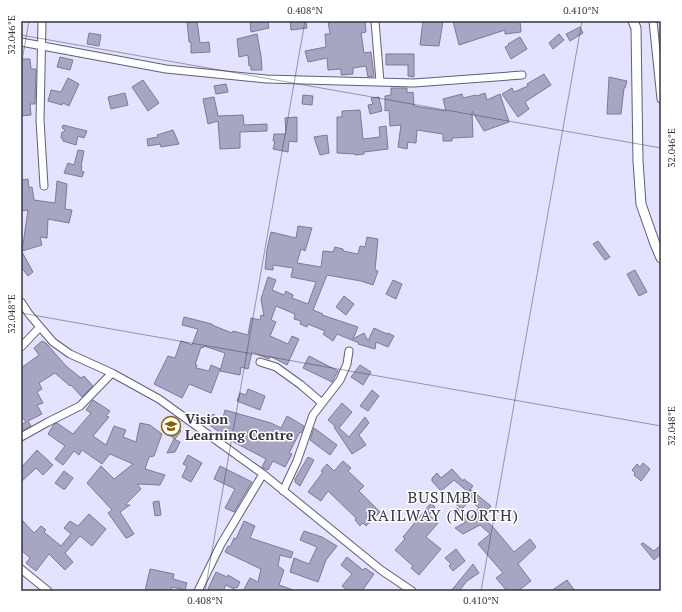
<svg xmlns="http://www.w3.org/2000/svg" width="682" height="612" font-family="'PT Serif',serif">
	<rect width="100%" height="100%" fill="#e3e2ff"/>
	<path fill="#a7a6c2" stroke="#7c7b95" d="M187 21H197L200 43 209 42 210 52 191 53V42H189Z
		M250 21H268L269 28 251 32Z
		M290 21H306L307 28 291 30Z
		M328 21H365L366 32 361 33 364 53 371 52 374 76 368 77 366 66 353 68V74L341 75V69L328 70 327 58 308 62 305 51 326 47 325 34H330Z
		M423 21H443L439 46 420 45Z
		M453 21H520L521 32 505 34V30L459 45Z
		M580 27 583 33 570 41 566 34Z
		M89 33 101 35 99 46 87 44Z
		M257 34 261 56 262 70H251V65L249 66 248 55 239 57 237 39Z
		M559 34 564 40 553 49 549 43Z
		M520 37 527 49 511 59 505 47 509 45 508 44Z
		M386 54H414V77L408 76V65H386Z
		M60 57 73 60 70 70 57 67Z
		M21 59H30L31 69H36L35 104H30L31 115 21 116Z
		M544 74 551 85 525 102 529 109 518 117 502 94 512 88 514 92 528 86 527 84Z
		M609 77 627 81 625 88H624L621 114H607Z
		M68 78 79 84 69 106 63 103 62 105 48 101 51 90 61 92Z
		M143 80 159 103 148 111 132 87Z
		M226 84 228 92 216 94 214 86Z
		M391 88H407V93L413 92 414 106 446 111 443 99 462 94 463 98 476 95 477 96 485 93 487 100 500 94 509 122 484 131 472 111 473 137 452 138V141H443V134L417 130 416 143 408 142 407 149 398 147 401 125 390 126 389 110 385 111V96L391 95Z
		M125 93 128 105 111 109 108 97Z
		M303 95 313 96 312 105 302 104Z
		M214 97 218 116 243 115 244 125 267 124V131L240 132V148L220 149 218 121 208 124 203 99Z
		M379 97 382 111 370 114 368 105 373 104 371 98Z
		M360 110 363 139 380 137 379 127 386 126 388 149 364 152V154L355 155V154L337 153V117H342V111Z
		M297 117V142L289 141 288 152 273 149 275 141H273L274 134H286L285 118Z
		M63 125 87 131 84 138 78 136 76 145 63 141V139L61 138 62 132H64L65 130 62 128Z
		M173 130 179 144 161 147 160 144 148 146 147 139 158 137 157 135Z
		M327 135 329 153 320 155 314 137Z
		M78 150 84 151 81 166 82 167 81 171 84 172 82 177 64 173 68 163 74 165Z
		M28 179 29 188 32 187 34 200 55 203 57 181 67 184 65 209 72 210 69 223 48 219 47 238 40 237 42 245 22 251 28 210 21 211V180Z
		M298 226 312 228 305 251 301 249 297 263 321 267 323 251 333 252 335 247 343 249V251L358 254 360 246 365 247 367 237 378 239 375 270 378 271 373 285 361 281 327 275 313 310 323 314 322 315 358 327 353 339 364 333 368 341 374 328 387 334 388 333 394 336 388 347 376 342 375 349 358 344 359 343 337 334 333 341 323 334 325 331 308 324 307 327 300 324 301 321 294 319 295 314 276 306 271 320 276 322 270 336 288 344 292 336 299 339 287 365 270 356 269 359 252 352 248 369 241 367 240 375 220 371 225 353 204 346 203 348 201 347 195 365H197L196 368 209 371 211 365 220 369 211 393 189 384 182 398 154 384 168 356 175 358 181 341 192 345 198 329 182 325 184 317 212 324V325L232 333 233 331 248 335 251 318 260 320 261 315 264 316 261 299 268 277 276 280 272 290 284 295 286 291 293 295 292 298 308 304 316 282 291 277 293 268 273 265V270L265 269 267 249 271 232 296 238Z
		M598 241 610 257 605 260 593 244Z
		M21 250 33 272 28 276 21 267Z
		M635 270 647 292 639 296 627 274Z
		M393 280 402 284 396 299 386 294Z
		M344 296 354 304 346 315 336 307Z
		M42 341 46 343 66 366 81 378 84 376 93 386 82 397 71 385 70 386 55 373 39 383 42 389 37 392 43 403 37 405 42 414 28 421 31 426 21 431V425L26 422 21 416V368L39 355 34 348Z
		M309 356 338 371 332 382 303 368Z
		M360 365 371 372 363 385 351 377Z
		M248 389 265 396 260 410 237 401 240 393 246 395Z
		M372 390 379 396 368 411 360 406Z
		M93 400 110 411 106 416 109 417 93 436 106 445 114 426 126 430 123 437 136 442 140 423 150 425 162 434 154 456 149 457 145 469 165 475 160 485 137 484 141 489 125 505H130L120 512 134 534 127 538H126L108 513 112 510 87 483 101 466 114 479 133 464 110 454 109 455 102 464 82 450 79 455 74 451 63 465 55 459 65 446 48 434 54 424 57 423 73 434 91 413 86 410Z
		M342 403 352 412 339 428 349 437 365 417 369 423 359 435 366 445 352 454 334 427 335 426 328 420Z
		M225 410 271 423 281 428 287 416 304 426 301 433 300 432 289 453 292 454 285 467 273 461 268 470 263 468 262 467 266 459 228 439 207 423 213 414 222 421Z
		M168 422 181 431 175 439 162 430Z
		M314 428 337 445 330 455 310 440Z
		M174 439 180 442 175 452 167 453Z
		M37 450 53 465 43 475 36 468 21 482V468Z
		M188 455 202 463 191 482 182 477 187 466 183 464Z
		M308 457 314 460 300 486 295 482V479Z
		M343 461 351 468 348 471 364 486 359 491 380 512 366 526 363 523 360 526 355 520 356 518 328 491 321 501 308 492 323 472 321 471 327 464 334 471Z
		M643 463 650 469 641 481 634 475 635 473 632 470 637 464 640 467Z
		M220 466 252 482 234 512 225 508 235 489 214 479Z
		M452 469 463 481 464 479 473 486 468 492 454 480 441 491 432 481V478L437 473 441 478Z
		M64 471 73 478 65 489H63L55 483Z
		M470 489 491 506 482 517 493 527 514 552 530 539 536 547 518 564 531 581 518 591H507L496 578 503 573 478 544 490 534 480 525 463 534 455 528 466 522 452 511 457 508 470 519 479 508 470 500 462 509 456 504Z
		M159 501 161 515 155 516 153 502Z
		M431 503 435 507 429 515 438 523 426 537 441 549 419 575 411 568 413 566 395 550 405 539 403 537Z
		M89 514 106 529 92 546 80 536 65 553 73 562 65 570 49 554 36 571 26 563 30 558 21 550V519L34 533 41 526 46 530 44 532 61 546 71 534 64 528 70 521 78 526Z
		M244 521 255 526 250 538 293 552 291 558 280 555 278 566 284 570 279 585 293 590 292 591H247L244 589 250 578 258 582 261 569 225 552 228 546 230 547 234 538 236 539Z
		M304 531 322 537 337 546 326 560 318 582 290 572 294 558 309 564 317 547 300 540Z
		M643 543 654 551 661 545V554L654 560 641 544Z
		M456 549 465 561 453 571 449 566 451 564 445 558Z
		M347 557 363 570 365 568 374 574 362 591H348L342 586 352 574 341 565Z
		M473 564 479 573 467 581 459 591H451Z
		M150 569 174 574 173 579 187 583 185 590 172 587 171 591H145Z
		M216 572 227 577 228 575 240 582 237 588 235 587 234 589 226 585 223 591H212L208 589Z
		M567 580 575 591H551Z"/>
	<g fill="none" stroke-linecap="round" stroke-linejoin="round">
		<g stroke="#605f78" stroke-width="9">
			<path id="minor" d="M42 21 40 120 44 186
				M375 21 380 82
				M653 21 661 99
				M21 42 166 69 266 79 414 83 522 75
				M21 302 29 314 53 342 70 354 112 373 159 399 263 474 381 570 412 591
				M21 347 40 327
				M260 362 276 367 301 385 322 403
				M21 437 48 422 80 406 112 373
				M283 491 297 461 313 415 340 380 347 364 349 351
				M21 569 48 591
				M198 591 221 544 263 474"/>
		</g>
		<g stroke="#605f78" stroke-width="11">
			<path id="secondary" d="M633 21 636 28 638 161 641 204 655 244 661 258"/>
		</g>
		<use href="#minor" stroke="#fff" stroke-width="7"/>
		<use href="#secondary" stroke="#fff" stroke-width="9"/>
	</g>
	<path fill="none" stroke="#363540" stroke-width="1" stroke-opacity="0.45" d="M21 35 661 148M21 66 29 21M21 313 661 426M205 591 305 21M481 591 582 21"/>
	<defs>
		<g id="school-ring" transform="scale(1)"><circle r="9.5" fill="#fff" stroke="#896200" stroke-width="1.5"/><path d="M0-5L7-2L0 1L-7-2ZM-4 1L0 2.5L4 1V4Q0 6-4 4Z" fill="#896200"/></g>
	</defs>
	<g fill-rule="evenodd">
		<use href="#school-ring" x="171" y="426"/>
	</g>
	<g text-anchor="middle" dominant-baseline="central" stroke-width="3" stroke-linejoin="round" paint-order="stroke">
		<g font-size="14" font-weight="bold" fill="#363540" stroke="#fff" text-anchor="start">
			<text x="185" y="418">Vision<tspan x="185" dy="16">Learning Centre</tspan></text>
		</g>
		<g font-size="16" letter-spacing="1" fill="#363540" stroke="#fff">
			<text x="443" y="497">BUSIMBI<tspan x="443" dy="18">RAILWAY (NORTH)</tspan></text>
		</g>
	</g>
	<rect width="682" height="612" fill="none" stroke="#ffffff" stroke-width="44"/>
	<rect x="22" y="22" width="638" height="568" fill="none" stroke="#363540" stroke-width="1.5"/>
	<g font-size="10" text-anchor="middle" fill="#363540">
		<text x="305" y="14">0.408°N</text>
		<text x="581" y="14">0.410°N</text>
		<text transform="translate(11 35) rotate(-90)" y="4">32.046°E</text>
		<text transform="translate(671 148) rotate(-90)" y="4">32.046°E</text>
		<text transform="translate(11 314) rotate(-90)" y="4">32.048°E</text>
		<text transform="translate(671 426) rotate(-90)" y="4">32.048°E</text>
		<text x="205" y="604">0.408°N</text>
		<text x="481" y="604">0.410°N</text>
	</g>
</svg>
